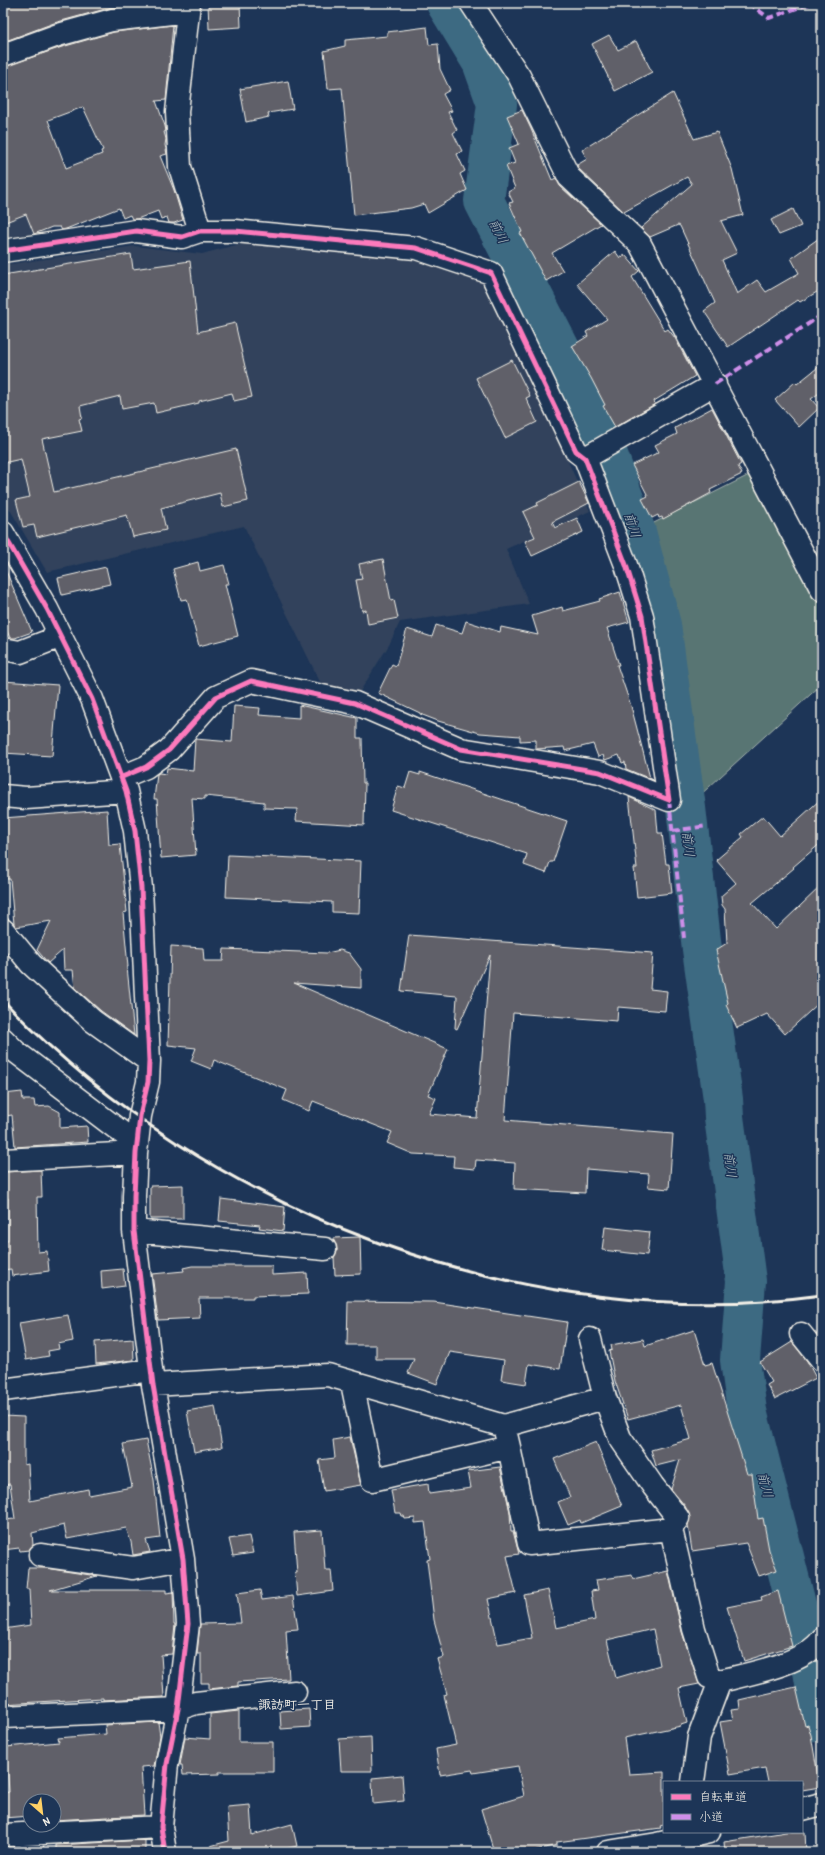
<svg xmlns="http://www.w3.org/2000/svg" width="825" height="1855" font-family="'Patrick Hand','Klee One',sans-serif">
	<rect width="100%" height="100%" fill="#1d3557"/>
	<filter id="ink" filterUnits="userSpaceOnUse"><feTurbulence type="fractalNoise" baseFrequency=".025" numOctaves="2"/><feDisplacementMap in="SourceGraphic" scale="8" xChannelSelector="R" yChannelSelector="G"/><feConvolveMatrix kernelMatrix="1 2 1 2 8 2 1 2 1" color-interpolation-filters="sRGB"/></filter>
	<g filter="url(#ink)">
		<path fill="#31425c" d="M3 103 52 236 3 242Z
			M247 242 413 254 489 282 590 511 506 549 529 604 400 622 389 645 359 693 321 684 244 526 47 572 3 498V265L135 246 202 254Z"/>
		<path fill="#587573" stroke="#a6b3ae" d="M751 474 822 607V684L686 808 661 625 636 532Z"/>
		<g fill="none" stroke-linecap="round" stroke-linejoin="round">
			<path stroke="#3d6a82" stroke-width="40" d="M446 3 482 62 497 104 484 201 577 382 608 455 636 532 661 625 686 808 702 949 723 1099 724 1117 746 1281 740 1360 747 1411 813 1671 822 1723"/>
		</g>
		<path fill="#606069" stroke="#f4f1e8" fill-rule="evenodd" d="M3 3H149L109 8 54 23 3 42Z
			M208 3H240L241 27 209 29Z
			M173 25 166 100 156 101 165 126 166 131 164 132 166 139 165 145 167 154 160 156 174 190 183 220 174 223H169L167 217 161 219 158 211 137 219H132L130 215 123 218 119 208 66 229 62 230 60 227H52L34 234 26 214 3 223V67L62 47 114 32ZM83 107 103 150 101 151 102 154 66 168 48 120Z
			M427 27 429 45 438 44 440 69 450 90 443 94 452 111 448 112 457 130 453 133 462 151 457 154 465 171 460 174 467 190 428 213 424 204 411 208 354 215 342 88 328 89 324 51 345 46V40L387 36V32Z
			M609 35 618 50 636 41 652 72 615 91 592 44Z
			M288 81 293 109 268 113 269 117 246 122 240 89Z
			M673 93 694 139 717 132 732 169 743 215 721 221 737 253 722 260 737 294 757 280 766 292 799 273 791 258 822 236V289L800 302 798 300 728 347 704 311 715 303 680 226 678 225 650 237 641 228 692 184 687 177 624 212 579 169 577 165 587 159 582 150Z
			M522 110 531 129 552 180 556 178 560 186 601 224 552 253 563 271 546 281 520 233 522 232 509 203 513 202 508 192 515 188 506 166 515 163 509 148 519 144 507 116Z
			M793 209 801 226 779 235 771 220Z
			M615 251 620 258 625 255 639 271 632 277 665 331 668 329 675 338 695 376 654 401 655 404 615 427 603 406 605 405 591 378 572 346 588 336 586 332 607 319 577 284Z
			M131 254 133 269 190 261 198 332 235 323 252 397 234 401 232 393 199 401V403L156 413 154 403 122 409 120 396 80 406 82 418 79 419 82 431 42 439 54 492 236 449 248 501 223 507 220 493 161 508 166 530 133 537 127 515 37 537 34 525 23 527 16 500 30 497 21 459 3 463V275Z
			M512 360 530 396 526 398 537 422 505 438 476 378Z
			M822 364V391L811 399 819 408 799 427 775 400 795 382 797 384Z
			M712 408 741 464 738 466 742 474 710 490 711 493 663 519 662 517 659 518 658 515 652 518 642 499 648 496 632 465 659 452 655 445 677 434 675 428Z
			M579 482 589 503 552 522 555 528 577 518 583 532 532 556 525 541 535 537 523 512 538 505 537 503Z
			M383 559 391 601 394 600 398 618 368 624 366 610 362 611 356 580 362 579 359 564Z
			M198 562 200 571 224 565 229 584H225L238 636 199 646 187 599 181 600 173 569Z
			M3 564 32 632 15 638H10L7 631 3 633Z
			M106 567 110 584 62 595 58 578Z
			M620 592 629 622 607 628 619 665H617L631 706 650 778 653 780 626 769 625 762 622 763 619 755 605 760 603 755 598 757 593 744 565 751 564 747 536 749V740L520 741V736L480 733 438 721 420 714V713L378 693 392 664 396 666 407 629 432 637 436 625 462 633 466 621 500 632 501 627 538 635 532 616 562 607 563 611 600 601 599 599Z
			M3 681 58 685 52 756 3 753Z
			M299 705 357 718V738H362L363 783H365L364 825 296 821 297 809 264 808V802L205 796V799L192 798 196 855 161 858 157 799H154L157 774 159 773 166 774 167 768 193 771 195 739 232 742 234 706 260 708 259 715 299 718Z
			M410 772 420 775V772L567 821 553 862H550L546 873 524 865 527 854 391 810 398 786 405 788Z
			M629 797 656 810 658 833H662L666 864H669L672 893 637 897 634 868H637Z
			M822 798V842L793 867 794 868 752 903 776 929 822 885V1000L785 1034 767 1014 737 1028 726 1005 728 1003 716 950 727 943 725 909 722 905 721 896 736 883 716 860 743 837 741 834 763 816 780 836Z
			M107 810 109 845 120 844 127 912 123 913 128 967H127L134 1035 101 1011 75 988 73 970H64L63 950 48 963 37 950 51 921 16 927 14 924 10 879H6V876H3V818Z
			M228 855 361 861 359 913 332 912V902L226 897Z
			M409 935 653 953 650 989 667 991 665 1011 618 1007 617 1021 513 1013 505 1120 673 1134 669 1189 648 1187 649 1174 586 1169 585 1193 514 1189 515 1163 476 1160 475 1169 453 1167 454 1156 413 1154 387 1143 392 1132 313 1101 309 1111 283 1100 287 1090 214 1060 211 1069 191 1061 196 1048 168 1045 171 946 203 948 204 961H223L224 949 327 953 340 950 349 953 361 969V988L294 983 448 1049 428 1095 436 1098 429 1114 477 1118 490 955 457 1029 455 1028 457 996 401 991Z
			M22 1092 23 1100H34L35 1107 49 1106 60 1112V1128L87 1126 88 1142 15 1147 12 1115 6 1116 4 1094Z
			M41 1170 42 1197H37L38 1252 47 1251 49 1271 12 1276 11 1269 3 1270V1241L8 1240V1198H6L5 1172Z
			M183 1185V1219H150V1186Z
			M221 1199 285 1207 283 1231 259 1228 260 1225 219 1221Z
			M605 1227 650 1232 647 1255 602 1250Z
			M360 1237 361 1274 335 1275 334 1257 337 1250 333 1238Z
			M192 1266H272V1275L307 1273 308 1294 253 1296V1298H199L200 1318 158 1320 152 1274 184 1271 183 1268Z
			M123 1269 125 1286 102 1289 101 1271Z
			M348 1301 434 1302 567 1322 560 1369 529 1364 526 1384 501 1380 504 1360 450 1352 437 1384 408 1373 414 1359H376V1345H347Z
			M68 1315 73 1341 58 1344 59 1349 48 1351 49 1356 26 1360 19 1323Z
			M694 1330 705 1365 712 1363 747 1474H752L758 1519 763 1518 769 1550 777 1570 759 1576 746 1543 692 1551 688 1525 690 1517 685 1506 671 1489 680 1460 656 1466 651 1450 691 1439 681 1405 628 1419 615 1381 609 1351 612 1350 611 1345 643 1339 645 1346Z
			M133 1339 134 1360 96 1364 95 1342Z
			M792 1342 807 1361 816 1378 775 1399 767 1385 772 1382 760 1362Z
			M215 1406 222 1447 194 1452 187 1411Z
			M3 1416 24 1417V1465L28 1464 30 1501 88 1489 89 1495 132 1487 123 1444 146 1440 154 1480 160 1538 146 1540 150 1552 133 1555 131 1542 126 1528 67 1539 64 1525 32 1533 33 1545 29 1550 20 1551 19 1548 3 1550V1520L15 1519 10 1484 3 1485Z
			M350 1437 361 1485 324 1491 319 1460 335 1458 333 1440Z
			M596 1442 622 1506 581 1523 580 1520 568 1525 558 1502 570 1497 554 1459Z
			M500 1467 510 1512 511 1531H513L519 1554 507 1556 516 1593 488 1599 498 1644 532 1638 524 1595 548 1590 556 1628 595 1620 591 1591 598 1590 596 1580 632 1575 633 1579 668 1571 682 1632 699 1684 679 1688 687 1723 681 1725V1726L624 1738 629 1774 664 1772V1825L660 1826 661 1828 557 1842V1845L536 1850 537 1852H494L481 1809 524 1796 518 1766 473 1773 472 1770 440 1775 436 1749 456 1745 444 1695 447 1694 437 1659 444 1657 434 1620 427 1560 430 1559 425 1522 415 1523V1518L405 1519 404 1516H402L401 1513H395L391 1490 428 1484 429 1494 471 1488 468 1471ZM653 1629 660 1665 616 1678 607 1640Z
			M322 1530 325 1570H331L333 1591 297 1596 295 1573H297L294 1532Z
			M249 1536 253 1553 233 1556 229 1539Z
			M28 1568H45L97 1576 50 1590H166V1593L173 1592 174 1624H175L172 1654 161 1655 164 1697 103 1700V1698L3 1704V1629L31 1625 29 1589H26Z
			M260 1590 262 1600 293 1596 298 1629 286 1630 289 1679 238 1682V1686L209 1689V1683H201V1654H197L200 1624 241 1623 237 1593Z
			M778 1591 792 1646 744 1661 727 1607 762 1600 761 1597Z
			M796 1687 805 1726 808 1725 811 1735 820 1787 802 1790V1782H768L765 1768 730 1774 720 1722 733 1720 731 1710 740 1709 739 1700Z
			M309 1709 310 1727 281 1729 280 1711Z
			M239 1711V1742H273V1772H219V1774L183 1775 182 1765H180L185 1737 210 1739V1714Z
			M158 1722 160 1736 154 1766 141 1767 144 1815 54 1820V1801H30V1816L3 1818V1793L9 1792 6 1747 59 1742 58 1738 106 1734 105 1725Z
			M371 1737 372 1771H341L339 1739Z
			M402 1775 404 1801 373 1804 372 1778Z
			M250 1805 252 1835 292 1824 297 1846 274 1852H211L210 1846 229 1841 227 1807Z
			M786 1832H805L806 1852H725L724 1842Z
			M145 1840V1852H56V1845Z"/>
		<g fill="none" stroke-linecap="round" stroke-linejoin="round">
			<g stroke="#f4f1e8" stroke-width="25">
				<path id="minor" d="M189 3 177 112 180 167 200 231
					M471 3 519 76 569 177 640 244 822 590
					M3 55 58 35 112 20 188 11
					M3 251 136 231 182 237 200 231H235L416 248 491 273 576 451 585 458 626 565 642 616 669 800 600 772 461 749 355 703 251 681 216 697 169 750 146 767 122 777
					M585 458 715 384
					M3 533 47 609 92 699 126 791 135 831 141 888 149 1061 148 1082 140 1116 136 1153 134 1196V1231L153 1385 183 1559 188 1624 178 1709 167 1764 161 1827 165 1852
					M3 649 20 652 51 640 57 629
					M3 796 26 798 126 791
					M3 930 31 964 93 1021 149 1061
					M3 1039 16 1052 137 1144
					M3 1160 136 1153
					M134 1231 325 1249
					M801 1334 822 1360
					M590 1339 605 1398
					M352 1383 372 1480 509 1447
					M153 1385 328 1375 504 1426 605 1398 620 1438 653 1486 678 1518 671 1529 694 1629 709 1677 720 1681
					M3 1390 151 1370
					M504 1426 509 1447 529 1544 671 1529
					M40 1555 133 1568 183 1559
					M3 1717 178 1709 196 1703 295 1692
					M693 1782 699 1737 720 1681C748 1674 805 1664 822 1639
					M802 1809 822 1804
					M31 1834 32 1852
					M3 1835 161 1827
					M608 1852 657 1844 709 1832"/>
			</g>
			<use href="#minor" stroke="#1d3557" stroke-width="22"/>
			<path stroke="#f4f1e8" stroke-width="3" d="M3 1000C204 1213 530 1336 822 1295"/>
			<path stroke="#ce8fe9" stroke-width="4" stroke-dasharray="8 4" stroke-linecap="butt" d="M748 3 769 18 811 3
				M715 384 822 315
				M669 800 684 938
				M672 831 707 826"/>
			<g stroke="#1d3557" stroke-width="8">
				<path id="cycleway" d="M3 251 136 231 182 237 200 231H235L416 248 491 273 576 451 585 458 626 565 642 616 669 800 600 772 461 749 355 703 251 681 216 697 169 750 146 767 122 777
					M3 533 47 609 92 699 126 791 135 831 141 888 149 1061 148 1082 140 1116 136 1153 134 1196V1231L153 1385 183 1559 188 1624 178 1709 167 1764 161 1827 165 1852"/>
			</g>
			<use href="#cycleway" stroke="#fd7abc" stroke-width="5"/>
		</g>
	</g>
	<g text-anchor="middle" dominant-baseline="central" stroke-width="3" stroke-linejoin="round" paint-order="stroke">
		<g font-size="13" font-style="italic" fill="#b4c2c4" stroke="#1d3557">
			<text transform="translate(499 231) rotate(63)">前川</text>
			<text transform="translate(633 525) rotate(72)">前川</text>
			<text transform="translate(689 844) rotate(83)">前川</text>
			<text transform="translate(731 1165) rotate(83)">前川</text>
			<text transform="translate(766 1485) rotate(76)">前川</text>
		</g>
		<g font-size="13" font-weight="bold" fill="#f4f1e8" stroke="#1d3557">
			<text x="297" y="1704">諏訪町一丁目</text>
		</g>
	</g>
	<rect width="825" height="1855" fill="none" stroke="#1d3557" stroke-width="16"/>
	<rect x="8" y="8" width="809" height="1839" fill="none" stroke="#f4f1e8" stroke-width="1.5" filter="url(#ink)"/>
	<rect x="663" y="1781" width="140" height="52" fill="#1d3557" stroke="#738091"/>
	<rect x="671" y="1794" width="20" height="6" fill="#fd7abc" stroke="#738091"/>
	<text x="699" y="1801" font-size="12" fill="#f4f1e8">自転車道</text>
	<rect x="671" y="1814" width="20" height="6" fill="#ce8fe9" stroke="#738091"/>
	<text x="699" y="1821" font-size="12" fill="#f4f1e8">小道</text>
	<g transform="translate(42 1813) rotate(152)"><circle r="19" fill="#1d3557" stroke="#738091"/>
	<path d="M0-3L7 15L0 10L-7 15Z" fill="#ffd166"/>
	<text y="-6" font-size="11" font-weight="bold" text-anchor="middle" fill="#f4f1e8">N</text>
	</g>
</svg>
